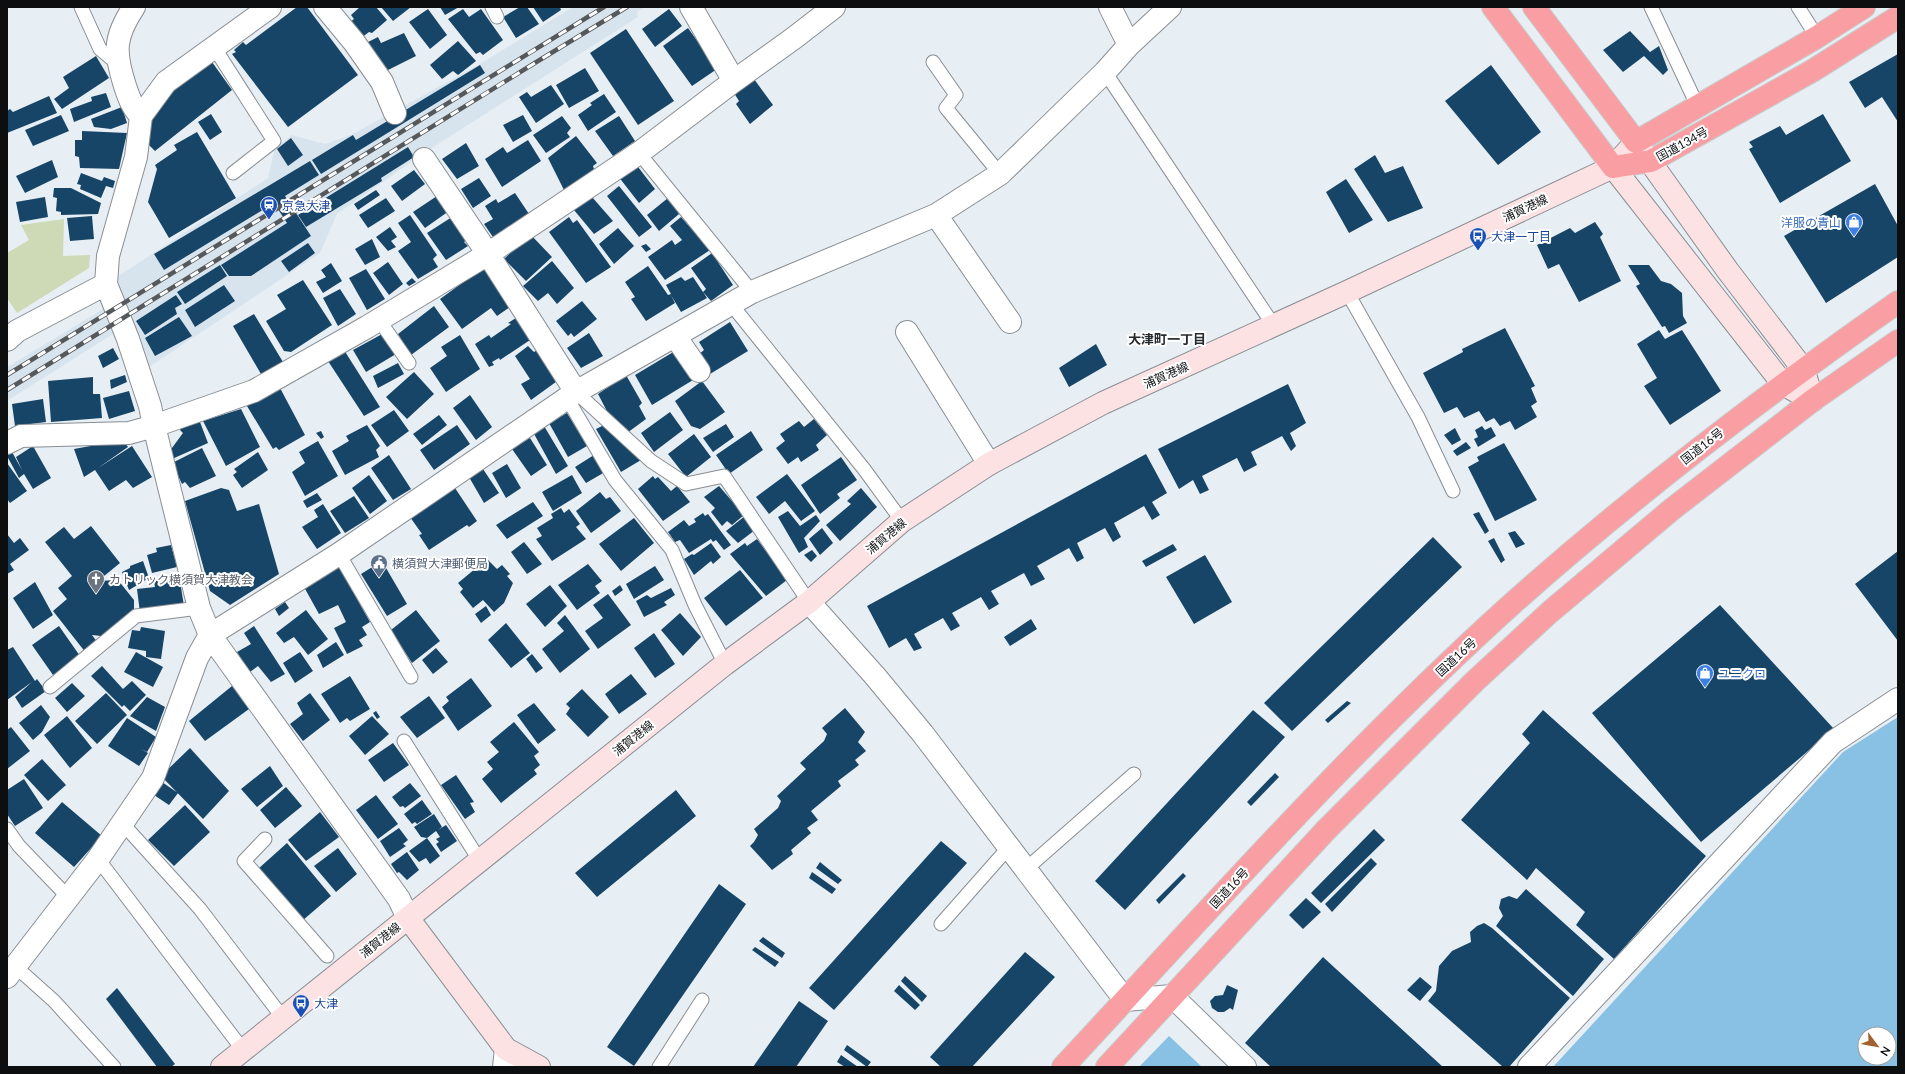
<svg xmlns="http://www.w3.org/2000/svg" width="1905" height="1074" font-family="Lato,'Noto Sans JP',sans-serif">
	<rect width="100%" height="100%" fill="#e8eff4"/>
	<path fill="#d7e4ee" d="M573 7H645L637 12 638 17 427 151 337 214 320 253 149 367 117 277 268 178 275 148 292 135 325 144 353 134 480 64Z
		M103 309 113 334 7 401V367Z"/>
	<path fill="#ced9b6" d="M64 219 63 256 90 255 89 268 17 313 7 298V253L29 240 21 225Z"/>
	<path fill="#88c1e3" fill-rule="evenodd" d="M1898 717V1067H1553L1843 752ZM1865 1034H1889V1058H1865Z
		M1169 1036 1202 1067H1139Z"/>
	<path fill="#174567" d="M297 7H307L358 75 288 127 232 54 236 52 234 50 243 42 246 45Z
		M360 7H376L387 20 372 33 369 32 361 38 349 23 354 19 351 15Z
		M381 7H411L393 21Z
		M440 7H459L445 15Z
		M520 7H527L539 24 516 38 503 17Z
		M533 7H560L561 10 543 22Z
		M428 9 447 35 430 49 409 22Z
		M463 9 469 17 481 9 503 40 483 55 480 52 476 54 448 19Z
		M669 9 682 26 655 47 642 29Z
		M688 28 717 69 692 86 663 46Z
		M626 29 674 101 638 125 590 53Z
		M1630 31 1650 52 1659 46 1668 70 1663 75 1644 56 1623 72 1603 50Z
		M404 33 416 56 386 71 378 57 373 59 366 43 378 37 381 43Z
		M458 41 476 61 458 75 453 71 442 79 430 65Z
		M1898 54V122L1882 97 1865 108 1849 82Z
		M96 56 109 78 62 109 54 99 69 88 63 77Z
		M212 62 232 90 155 151 146 142 151 117 159 102Z
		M480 65 485 73 321 174 312 160 353 135 356 140Z
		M1491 65 1541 132 1498 165 1445 101Z
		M585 68 599 91 569 108 556 85Z
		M754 79 773 105 750 124 736 104 739 101 734 93Z
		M551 85 564 104 536 123 519 97 527 92 531 97Z
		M106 93 111 107 74 122 70 109 92 101 91 97Z
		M604 94 616 112 588 131 578 115 592 105 590 103Z
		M49 96 57 113 7 133V111L10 109 13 112Z
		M122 107 127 123 111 129 94 127 91 119Z
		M211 114 222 132 210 140 198 122Z
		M1823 114 1851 161 1780 203 1749 149 1753 147 1749 142 1780 126 1786 135Z
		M61 115 69 131 33 146 25 130Z
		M523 115 532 131 513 142 503 125Z
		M562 116 571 128 567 133 570 137 546 153 533 135Z
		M619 116 635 141 613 156 595 131Z
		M82 131 127 133 119 169 80 168 79 157 75 156V140H82Z
		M197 132 236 198 169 238 148 202 157 169 155 165 177 150 174 145Z
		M576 136 597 163 593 166 594 169 565 192 548 158Z
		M291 138 303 155 288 166 277 149Z
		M528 140 541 161 502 187 485 159 503 147 507 153Z
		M466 143 479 166 457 179 442 159Z
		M408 147 414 157 381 178 382 181 306 227 298 215Z
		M1375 155 1385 173 1403 166 1423 208 1388 222 1354 169Z
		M52 160 58 177 25 193 16 176Z
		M310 161 319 175 285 196 311 236 251 276H229L221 265 287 223 274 203 164 270 154 254Z
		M635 163 655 189 639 203 618 176Z
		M414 170 425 184 402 201 391 186Z
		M81 173 102 181 104 177 115 181 113 188 106 186 101 198 80 189 81 185 77 184Z
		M479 178 491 196 473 208 461 189Z
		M1346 179 1373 220 1349 233 1326 192Z
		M1875 184 1898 226V257L1826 303 1784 236Z
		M619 186 652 227 639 237 607 196Z
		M54 188H71L101 203 98 214 61 215V212L56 211 57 198 53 197Z
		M376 190 380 195 358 210 354 204Z
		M515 193 531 217 495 240 484 224 493 219 485 206 496 199 498 203Z
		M437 196 449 211 425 228 413 212Z
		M45 197 48 217 20 222 16 202Z
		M592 197 613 221 594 234 574 210Z
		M386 198 395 211 368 228 359 215Z
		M668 198 679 214 659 231 647 215Z
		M410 215 437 255 433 259 438 267 418 279 398 251 411 242 398 223Z
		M92 216 94 239 70 241 67 218Z
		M452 217 467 240 464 242 468 246 446 260 427 233Z
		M569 217 573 223 577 220 611 267 586 283 549 232Z
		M681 217 710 250 665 280 648 257 672 240 675 245 682 240 670 226Z
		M1595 222 1603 234 1600 237 1621 281 1579 302 1559 264 1548 269 1537 245 1570 228 1575 233Z
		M390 227 397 237 391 241 396 247 388 251 376 237Z
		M618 228 634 246 614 264 599 244Z
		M530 234 552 257 526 281 504 259Z
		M372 239 380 257 365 265 355 249Z
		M308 243 315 253 289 272 281 261Z
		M646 244 651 249 646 252 641 246Z
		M712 253 733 285 711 301 703 292 706 289 691 268Z
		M552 261 574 288 557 304 548 293 538 301 523 286Z
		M388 262 403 284 389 295 373 273Z
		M331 263 342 281 323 293 316 282 326 277 321 270Z
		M220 265 227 276 185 304 177 292Z
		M1628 265H1649L1661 281 1671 284 1682 293 1683 316 1687 323 1669 333 1665 326 1662 327 1636 286 1640 284Z
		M648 266 668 295 671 294 666 285 681 277 685 281 693 277 707 298 681 312 671 295 675 303 646 321 631 299 635 297 625 282Z
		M483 268 510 307 497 316 491 308 462 329 440 299Z
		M366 269 385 299 367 310 349 278Z
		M412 278 416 282 409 286 406 283Z
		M303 280 332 325 291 352 284 351 266 321 286 309 277 295Z
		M224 285 235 301 195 327 185 310Z
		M340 289 356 314 338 326 323 298Z
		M176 295 182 304 175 308 177 314 145 335 136 321Z
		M582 301 597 319 574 337 571 333 568 336 556 321Z
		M434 306 449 327 411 355 398 334Z
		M254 314 283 362 261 374 233 326Z
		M519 316 533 338 500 360 499 358 492 362 494 365 489 367 475 344 489 335 491 338 511 324 508 323Z
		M179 317 192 336 155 356 145 338Z
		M730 322 748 351 710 374 698 355 704 350 699 342Z
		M1505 328 1535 386 1531 388 1537 402 1531 406 1537 417 1515 430 1510 421 1500 426 1494 418 1486 422 1479 411 1464 418 1457 407 1444 413 1423 373 1463 352 1462 349Z
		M1659 330 1665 339 1682 330 1721 391 1670 425 1644 386 1657 378 1637 344Z
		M384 333 396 354 366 372 353 350Z
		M589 333 603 356 581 368 567 348Z
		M460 335 480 369 446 392 430 368 447 356 441 347Z
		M1096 344 1107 365 1069 387 1059 368Z
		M528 346 534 352 539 349 560 379 531 400 521 384 530 379 515 356Z
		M113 348 119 359 103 368 98 356Z
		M344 350 380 407 364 416 328 361Z
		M675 351 693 380 652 405 635 375Z
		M398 363 404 374 378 388 373 376Z
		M414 372 434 394 407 419 386 397Z
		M125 375 127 382 111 389 110 380Z
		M626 375 642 403 639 406 646 419 627 433 610 417 598 394Z
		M93 377V394H100L102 418 51 422 48 381Z
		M702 381 725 412 700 429 691 426 675 401Z
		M1288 384 1306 423 1290 433 1296 446 1291 451 1282 436 1251 452 1257 465 1244 472 1237 458 1202 476 1209 490 1200 494 1193 480 1179 489 1158 449Z
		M280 388 305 435 279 450 276 447 273 449 247 406Z
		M129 391 135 411 109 419 103 398Z
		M470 395 492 427 476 440 453 408Z
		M43 399 46 422 15 426 12 404Z
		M241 409 260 447 226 466 203 421Z
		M394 410 409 431 387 447 371 425Z
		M670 412 683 430 654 452 641 433Z
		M567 413 587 446 568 457 549 423Z
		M439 415 447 425 422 445 413 434Z
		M814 419 827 435 816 445 819 450 801 462 798 457 788 464 776 448 785 441 780 434 799 421 804 427Z
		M200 422 208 443 172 459 169 452 183 433 180 430 184 424Z
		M606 424 641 460 621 472 596 429Z
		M726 424 734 437 713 452 703 438Z
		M367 425 380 446 376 450 379 457 345 475 332 451 349 441 346 436Z
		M457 425 470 444 434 470 420 450Z
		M544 426 568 466 556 474 533 432Z
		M1482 426 1485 430 1491 427 1496 436 1478 447 1474 439 1478 437 1475 430Z
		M1455 428 1461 440 1452 445 1444 435Z
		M321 431 324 437 321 439 316 433Z
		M751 431 763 450 729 474 716 455Z
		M694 434 711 457 686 477 668 454Z
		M530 438 547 465 531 476 512 449Z
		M123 440 128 447 98 468 132 446 152 477 133 488 126 480 109 491 95 470 84 477 74 449Z
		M318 441 338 476 305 496 292 472 305 463 299 452Z
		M1466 442 1471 448 1457 456 1453 451Z
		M1504 443 1537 500 1495 521 1468 467 1479 461 1477 457Z
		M33 446 51 478 33 489 24 474 19 478 7 456 12 452 22 470 16 457Z
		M202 448 216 476 190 488 185 482 182 484 172 463Z
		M258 452 268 470 242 488 233 475 237 472 234 469Z
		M1146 454 1167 493 1152 502 1160 515 1152 520 1144 506 1114 523 1121 537 1113 542 1105 528 1077 543 1084 558 1077 562 1069 548 1037 566 1045 579 1031 586 1024 573 991 591 999 604 989 610 981 597 952 613 960 626 951 631 943 618 914 634 922 648 914 651 906 638 889 648 867 606Z
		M389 455 411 489 393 500 371 468Z
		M594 455 605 472 586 483 575 467Z
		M841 457 857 480 837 494 840 498 820 514 801 485Z
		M7 463 27 491 10 503 7 499Z
		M507 464 521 488 506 498 492 473Z
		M483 469 499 493 484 503 469 477Z
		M787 474 815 511 801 521 785 501 769 514 756 497Z
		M369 475 387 501 370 514 352 488Z
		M572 475 582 493 553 511 542 492Z
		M653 476 655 479 658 477 671 491 677 486 690 502 663 521 638 489Z
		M719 486 744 515 732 525 727 521 722 526 711 512 715 508 704 497Z
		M221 488 229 490 237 511 259 504 279 574 230 605 210 591 185 501Z
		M455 488 477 521 469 527 467 525 429 550 419 535 422 534 410 517Z
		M861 488 877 507 840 541 826 525 851 504 847 501Z
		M600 492 606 499 610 497 621 511 591 533 576 511Z
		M317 493 322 500 307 508 303 501Z
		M354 496 369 518 345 533 330 511Z
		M533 502 543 516 507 539 496 525Z
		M323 504 341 533 317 549 302 527 318 517 314 510Z
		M561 508 564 513 569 509 580 524 576 527 586 539 552 561 536 539 542 536 537 528 553 518 551 514Z
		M788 511 800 526 816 515 820 521 804 538 808 547 799 553 778 517Z
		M1479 512 1489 531 1485 534 1473 514Z
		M703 513 705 516 708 514 731 545 724 550 716 540 713 542 711 539 689 553 680 540 675 542 668 532 684 520 689 526 696 522 694 519Z
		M745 516 755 530 738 543 726 531Z
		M634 518 654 543 621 571 599 544Z
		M91 526 120 563 98 581 118 580 134 600V616L110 637 92 635 98 643 86 653 53 611 67 599 58 588 72 576 45 542 64 527 74 539Z
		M822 528 833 543 820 555 809 539Z
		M1515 531 1525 544 1516 548 1508 533Z
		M7 534 14 543 20 538 29 550 10 564 14 570 7 574Z
		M1433 537 1462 567 1292 731 1264 703Z
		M1494 538 1505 560 1501 563 1488 541Z
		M757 539 787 580 766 596 730 554 745 543 747 546Z
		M524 542 542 564 527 574 511 552Z
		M711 543 721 557 713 564 711 561 694 575 684 559 692 554 694 555Z
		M1173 544 1177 550 1146 567 1142 561Z
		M171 545 177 567 152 573 147 555 157 552 156 548Z
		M812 550 817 556 811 562 804 555Z
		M1898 551V641L1855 584Z
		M1205 555 1232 602 1194 624 1166 577Z
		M487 559 497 569 502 565 510 574 507 576 513 583 504 603 494 612 483 600 473 608 460 592 463 589 458 583Z
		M143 561 149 578 129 590 122 572 130 568V566Z
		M382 561 407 604 387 616 361 574Z
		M588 564 602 581 595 586 600 593 577 610 558 585Z
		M655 566 664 580 634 599 626 584Z
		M339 567 370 622 362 627 367 635 359 640 363 646 347 654 334 628 346 622 338 605 319 614 304 587Z
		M740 570 763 598 726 626 704 598Z
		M179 575 184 606 140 613 137 589 155 587 154 581Z
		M35 582 53 615 33 629 13 598Z
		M550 585 567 606 545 627 526 604Z
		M620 585 623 590 615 596 612 591Z
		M671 588 675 595 664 602 667 605 644 617 636 601 647 595 651 598Z
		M608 594 631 625 598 649 585 631 603 618 593 605Z
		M285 602 289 608 279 616 275 609Z
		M1720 605 1834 729 1701 842 1592 713Z
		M486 606 491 615 481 623 475 614Z
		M306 610 328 639 308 655 294 637 284 643 276 633Z
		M416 610 440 641 412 663 391 630Z
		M680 613 701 637 683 656 661 630Z
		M565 615 590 649 560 673 542 649 564 631 557 623Z
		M1031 619 1037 629 1010 646 1004 637Z
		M506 623 530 653 511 668 488 640Z
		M59 626 80 656 53 675 32 645Z
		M254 626 285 674 271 682 258 666 250 672 237 652 251 644 244 633Z
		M141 627 165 631 161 659 146 657V651L128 648 132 630 140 631Z
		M654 633 675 664 655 678 634 648Z
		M336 642 344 655 323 668 317 655Z
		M13 647 35 681 37 679 46 691 22 708 15 697 32 682 7 700V650Z
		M436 648 448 662 433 674 422 660Z
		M136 652 163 667 153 687 124 672Z
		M300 652 313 671 295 683 283 663Z
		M532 654 543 668 536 673 526 659Z
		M102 666 123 689 132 681 146 695 130 711 124 705 122 707 91 676Z
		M631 674 647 694 619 714 605 694Z
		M350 676 370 709 350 721 347 718 340 723 321 694Z
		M471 678 492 706 458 731 442 707 449 701 446 697Z
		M72 683 85 696 67 712 55 698Z
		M232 686 249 709 205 741 189 721Z
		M582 689 609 717 588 737 566 714 570 708 566 704Z
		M106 693 127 715 97 744 75 721Z
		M310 693 330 720 303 741 290 724 303 714 297 703Z
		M429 696 445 718 417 738 400 717Z
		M147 697 165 707 156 731 130 716Z
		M1347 701 1351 703 1328 723 1325 720Z
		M534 703 556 730 538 744 517 715Z
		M41 705 50 717 42 732 33 740 19 723Z
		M845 708 865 732 858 742 866 751 855 760 859 765 838 781 841 786 811 811 818 820 807 828 811 833 791 850 793 854 772 870 750 846 754 842 758 835 754 829 778 808 781 801 777 796 806 769 800 763 824 741 827 734 822 728Z
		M1253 710 1285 737 1125 910 1095 881Z
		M1543 710 1706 856 1614 959 1576 925 1585 912 1536 868 1527 880 1461 820 1530 743 1522 734Z
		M376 711 380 717 377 719 373 713Z
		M67 716 92 748 70 768 44 735Z
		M372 716 389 734 365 755 349 736Z
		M127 718 156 737 147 752 141 749 148 753 139 766 108 746Z
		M514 722 539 752 534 756 540 765 534 770 537 774 501 803 482 779 493 769 487 762 499 752 490 742Z
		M11 727 30 751 7 769V730Z
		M393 743 409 765 384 782 368 760Z
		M190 748 229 791 203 819 161 776Z
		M42 759 66 785 48 801 24 775Z
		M270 766 283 786 257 807 241 789Z
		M1275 773 1279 777 1251 806 1247 802Z
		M456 775 474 802 470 803 475 812 465 819 441 785Z
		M24 779 43 808 15 826 7 814V790Z
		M162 782 178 793 169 805 154 795Z
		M410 783 421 796 405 808 403 806 400 807 392 797Z
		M286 787 302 806 275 828 260 810Z
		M676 790 696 816 597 897 575 873Z
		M376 795 398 824 378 839 356 810Z
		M422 800 432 814 417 824 415 822 412 824 404 814Z
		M62 802 102 836 74 867 35 833Z
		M185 805 210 832 174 866 148 840Z
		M320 812 339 837 306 861 288 840Z
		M434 814 442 827 438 830 446 825 457 841 441 852 436 844 439 842 436 839 440 837 436 831 427 838 421 837 414 827Z
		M399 828 408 840 403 844 406 846 390 857 380 841Z
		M1374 829 1385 840 1321 903 1311 893Z
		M427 838 440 856 430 864 426 858 419 862 409 851Z
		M941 841 967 863 834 1010 809 988Z
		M287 843 331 896 302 921 258 869Z
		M338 848 357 874 336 892 314 866Z
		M407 852 419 870 407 880 399 872 397 873 391 864Z
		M1371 858 1377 864 1332 912 1325 904Z
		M820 862 842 880 838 884 816 868Z
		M812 872 836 889 832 894 809 878Z
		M1183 873 1186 876 1159 904 1156 900Z
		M719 884 746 904 634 1066 607 1047Z
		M1526 889 1604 959 1573 996 1496 926 1503 916 1499 908 1501 899 1509 896 1517 899Z
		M1306 898 1321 912 1303 929 1289 915Z
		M1484 923 1492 928 1570 998 1509 1067H1503L1428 1001 1436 991 1439 966 1452 951 1471 942 1470 932 1477 926Z
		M763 937 785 953 782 958 759 941Z
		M755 947 779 962 775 967 752 950Z
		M1025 952 1055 977 972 1067H941L930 1057Z
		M1323 957 1443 1067H1271L1245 1043Z
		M905 976 927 996 922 1002 901 981Z
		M1420 977 1432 987 1420 1001 1407 990Z
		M899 985 920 1005 915 1010 894 991Z
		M1227 985 1238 990 1233 1010 1230 1008 1224 1012H1218L1212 1008 1210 1001 1215 996 1223 995Z
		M117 988 175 1064 171 1067H157L106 999Z
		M799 1001 828 1021 796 1067H753Z
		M847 1045 871 1062 867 1067 844 1050Z
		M841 1055 858 1067H845L837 1062Z"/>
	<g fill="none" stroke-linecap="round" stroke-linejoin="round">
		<g stroke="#898e93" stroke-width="15">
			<path id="lane" d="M81 7 100 49 118 64
				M492 7 497 17
				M1651 7 1698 107
				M1798 7 1817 37
				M214 47 274 141 233 173
				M933 62 956 95 946 108 1000 174
				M1105 72 1274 326
				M639 153 752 292
				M1347 292 1418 417 1453 491
				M731 304 864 469 902 521
				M379 320 409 363
				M576 392 651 461 686 484 724 476 809 602
				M567 398 615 480 672 550 695 605 725 664
				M339 554 411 677
				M50 687 136 616 199 608
				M404 741 480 861
				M123 824 200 909 283 1018
				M7 829 19 846 69 898
				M265 839 244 861 327 956
				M98 859 243 1050
				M1026 869 1134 774
				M941 924 1009 847
				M16 967 54 1001 114 1067
				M659 1067 702 1000"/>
		</g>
		<g stroke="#898e93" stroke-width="24">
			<path id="street" d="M134 7C114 37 114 52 125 86 129 98 132 107 141 116
				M270 7 166 82 141 116 136 157 108 256 106 284 128 339 150 406 154 426 254 391 367 327 488 254 639 153 734 81 794 38 834 7
				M325 7 354 42 382 82 395 113
				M691 7 734 81
				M1110 7 1129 45
				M424 159 488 254 576 392
				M936 215 1010 322
				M907 332 989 464
				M675 336 699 371
				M7 340 17 331 106 284
				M7 443 21 436 129 433 154 426 199 608 210 635 399 899 408 918
				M809 602 875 676 923 734 1125 1000 1172 996 1245 1067
				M7 977 98 859 153 778 197 658 210 635 339 554 576 392 752 292 936 215 1000 174 1105 72 1129 45 1170 7
				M504 1067 506 1049
				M1529 1067 1833 742 1898 699"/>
		</g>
		<g stroke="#898e93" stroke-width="24">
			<path id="secondary" d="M1613 167 1783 384 1799 393
				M408 918 506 1049 539 1067
				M222 1067 725 664 809 602 902 521 989 464 1103 403 1347 292 1613 167 1636 142 1728 271 1803 369 1813 400"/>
		</g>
		<g stroke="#cacaca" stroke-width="24">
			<path id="highway" d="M1493 7 1613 167 1651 161 1812 71 1898 17
				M1534 7 1636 142 1817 37 1864 7
				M1063 1067C1209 910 1352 748 1512 604 1634 495 1764 396 1898 302
				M1107 1067 1327 829 1475 681 1550 612 1671 510 1813 400 1898 341"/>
		</g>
		<use href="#lane" stroke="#fff" stroke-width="13"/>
		<use href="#street" stroke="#fff" stroke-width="22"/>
		<use href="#secondary" stroke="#fde2e4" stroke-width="22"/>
		<use href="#highway" stroke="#f99fa4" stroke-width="22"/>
		<g stroke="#56595c" stroke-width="4.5">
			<path id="rail" d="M7 375 604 7
				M7 390 538 61 627 7"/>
		</g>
		<use href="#rail" stroke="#fff" stroke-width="3" stroke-dasharray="9" stroke-linecap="butt"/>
	</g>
	<defs>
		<g id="station-pin" transform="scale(0.9)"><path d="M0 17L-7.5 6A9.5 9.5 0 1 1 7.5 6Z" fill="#1a4fb4" stroke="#fff"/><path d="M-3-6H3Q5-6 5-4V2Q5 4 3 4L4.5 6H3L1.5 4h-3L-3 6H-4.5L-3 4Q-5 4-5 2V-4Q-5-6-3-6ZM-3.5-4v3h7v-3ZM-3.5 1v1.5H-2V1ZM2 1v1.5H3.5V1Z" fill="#fff"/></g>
		<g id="shop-pin" transform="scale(0.9)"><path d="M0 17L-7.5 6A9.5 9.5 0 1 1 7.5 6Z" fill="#3f7fe0" stroke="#fff"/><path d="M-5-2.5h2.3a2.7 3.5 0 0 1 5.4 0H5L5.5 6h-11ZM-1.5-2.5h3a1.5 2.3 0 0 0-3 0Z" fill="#fff"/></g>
		<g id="bus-pin" transform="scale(0.9)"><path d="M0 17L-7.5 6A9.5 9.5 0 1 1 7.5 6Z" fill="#1a4fb4" stroke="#fff"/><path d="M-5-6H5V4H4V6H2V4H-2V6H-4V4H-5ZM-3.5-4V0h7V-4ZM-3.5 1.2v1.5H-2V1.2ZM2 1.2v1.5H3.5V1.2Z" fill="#fff"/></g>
		<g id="civic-pin" transform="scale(0.9)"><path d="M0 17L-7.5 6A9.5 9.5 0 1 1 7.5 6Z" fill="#5c6f8a" stroke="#fff"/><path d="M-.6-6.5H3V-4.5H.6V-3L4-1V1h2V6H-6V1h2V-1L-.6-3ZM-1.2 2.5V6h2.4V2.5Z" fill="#fff"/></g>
		<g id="church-pin" transform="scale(0.9)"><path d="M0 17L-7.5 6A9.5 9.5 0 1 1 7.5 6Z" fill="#6b7280" stroke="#fff"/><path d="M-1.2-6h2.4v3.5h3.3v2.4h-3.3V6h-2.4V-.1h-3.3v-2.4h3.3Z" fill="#fff"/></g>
	</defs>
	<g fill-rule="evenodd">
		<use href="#station-pin" x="269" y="205"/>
		<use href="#shop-pin" x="1854" y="222"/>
		<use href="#bus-pin" x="1478" y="236"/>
		<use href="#civic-pin" x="379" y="563"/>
		<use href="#church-pin" x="96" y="579"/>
		<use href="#shop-pin" x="1705" y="673"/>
		<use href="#bus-pin" x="301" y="1003"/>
	</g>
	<g text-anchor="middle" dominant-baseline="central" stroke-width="4" stroke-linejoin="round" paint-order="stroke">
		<g font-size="12" fill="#0c0e10" stroke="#fff">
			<text transform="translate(1682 144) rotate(-29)">国道134号</text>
			<text transform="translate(1525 208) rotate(-25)">浦賀港線</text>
			<text transform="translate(1166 375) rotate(-24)">浦賀港線</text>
			<text transform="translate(1702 446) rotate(-38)">国道16号</text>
			<text transform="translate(886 536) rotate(-40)">浦賀港線</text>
			<text transform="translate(1456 657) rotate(-43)">国道16号</text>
			<text transform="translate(633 738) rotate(-39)">浦賀港線</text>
			<text transform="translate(1229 888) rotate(-47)">国道16号</text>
			<text transform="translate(380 940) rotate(-39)">浦賀港線</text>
		</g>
		<g font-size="12" fill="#164399" stroke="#fff" text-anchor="start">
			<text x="282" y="205">京急大津</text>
			<text x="1491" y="236">大津一丁目</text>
			<text x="314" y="1003">大津</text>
		</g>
		<g font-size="12" fill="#366cbe" stroke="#fff" text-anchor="end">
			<text x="1841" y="222">洋服の青山</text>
			<text x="1718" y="673" text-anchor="start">ユニクロ</text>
		</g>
		<g font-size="12" fill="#4e5e75" stroke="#fff" text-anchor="start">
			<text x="392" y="563">横須賀大津郵便局</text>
		</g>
		<g font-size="12" fill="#5b616d" stroke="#fff" text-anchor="start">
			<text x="109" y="579">カトリック横須賀大津教会</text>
		</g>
		<g font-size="13" font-weight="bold" fill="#252a2e" stroke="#fff">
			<text x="1167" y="339">大津町一丁目</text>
		</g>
	</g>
	<rect width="1905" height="1074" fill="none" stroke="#0c0e10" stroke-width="16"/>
	<g transform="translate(1877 1046) rotate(122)"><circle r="19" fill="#ffffff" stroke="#9e9f9f"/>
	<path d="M0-3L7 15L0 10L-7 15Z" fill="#a2602d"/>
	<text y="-6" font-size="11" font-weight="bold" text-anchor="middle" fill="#0c0e10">N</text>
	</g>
</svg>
